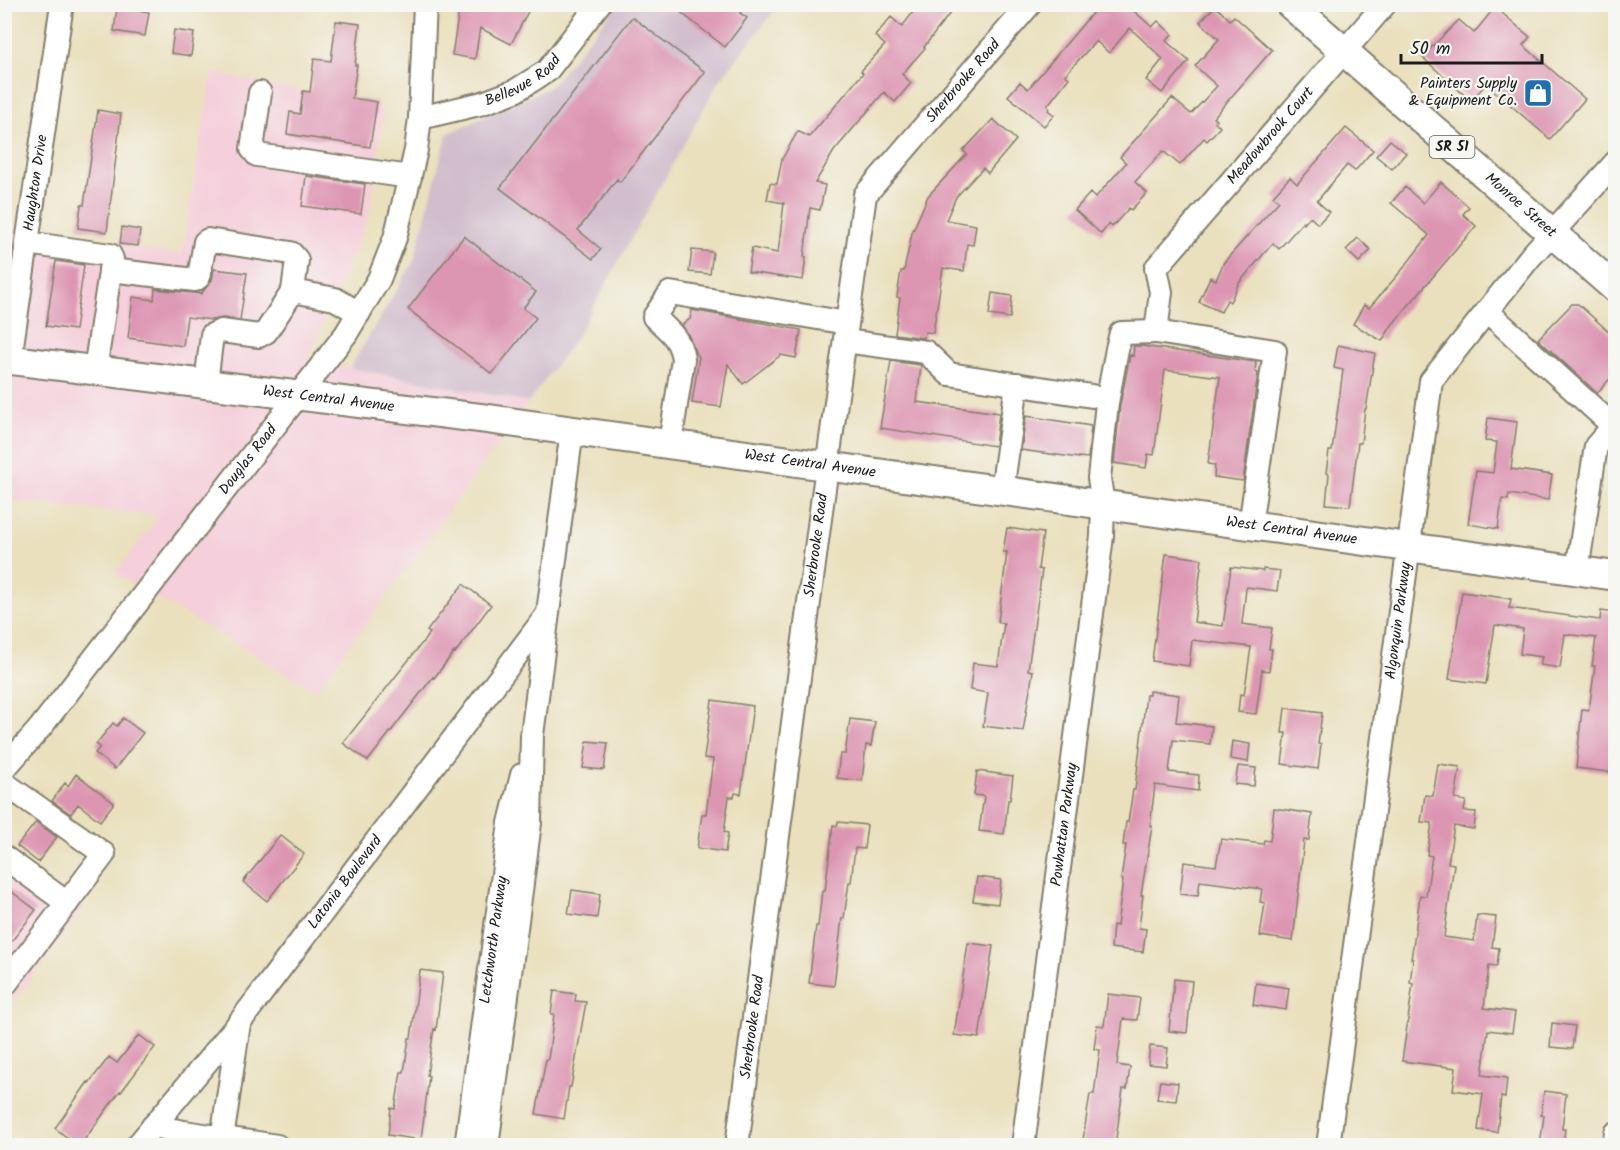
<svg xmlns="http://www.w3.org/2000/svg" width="1620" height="1150" font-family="Kalam,sans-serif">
	<rect width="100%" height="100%" fill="#f6f6f2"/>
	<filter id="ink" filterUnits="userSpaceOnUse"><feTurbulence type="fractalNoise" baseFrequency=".0167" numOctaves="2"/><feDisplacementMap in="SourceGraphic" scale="12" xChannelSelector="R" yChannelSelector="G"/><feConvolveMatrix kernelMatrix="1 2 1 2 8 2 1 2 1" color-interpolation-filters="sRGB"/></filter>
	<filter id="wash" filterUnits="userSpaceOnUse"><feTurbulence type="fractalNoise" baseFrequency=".008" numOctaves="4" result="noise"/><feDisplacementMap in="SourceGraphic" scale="24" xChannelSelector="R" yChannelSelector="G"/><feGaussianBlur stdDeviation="1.35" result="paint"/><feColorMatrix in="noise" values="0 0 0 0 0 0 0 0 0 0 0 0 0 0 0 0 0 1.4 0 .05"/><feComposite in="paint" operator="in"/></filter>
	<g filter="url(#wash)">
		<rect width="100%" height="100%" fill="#eae0bd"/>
		<path fill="#f5cfdb" d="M212 72 384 109 369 216 308 360 529 402 316 691 115 573 159 516 5 500 4 228 182 255Z
			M5 850 84 908 5 1012Z"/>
		<path fill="#d1bdcc" d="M617 5H779L718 83 577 336 529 402 350 368 414 261 447 134 550 87Z"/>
		<g id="blocks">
			<path fill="#dd96b2" d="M460 4H532L511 44 480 28 475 59 452 55Z
				M670 4H747L740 13 747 18 725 47Z
				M919 4H957L924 47 925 48 902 74 911 83 895 102 884 92 834 151 815 183 825 185 820 210 810 208 804 257H806L803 280 748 272 752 248 778 253 784 203 767 200 770 183 777 184 782 159 798 131 809 137 863 73 861 71 885 45 875 36 891 17 902 27Z
				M1100 4H1126L1152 27 1158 21 1172 34 1166 41 1189 61 1162 93 1146 80 1163 59 1130 28 1109 53 1096 41 1065 75 1069 78 1047 106 1049 108 1048 110 1054 115 1044 126 1008 96 1020 82 1028 89Z
				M1215 6 1230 20 1234 16 1272 50 1213 118 1217 120 1215 122 1220 127 1207 141 1204 138 1180 165 1163 151 1135 182 1147 193 1131 210 1129 208 1112 227 1109 224 1101 234 1075 210 1090 193 1095 198 1126 163 1120 157 1172 98 1191 114 1217 86 1195 66 1219 39 1200 22Z
				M117 7 149 12 145 36 114 31Z
				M1495 7 1530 37 1523 45 1585 99 1550 139 1486 84 1471 101 1422 57 1459 20 1474 33Z
				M632 17 705 72 620 182 617 179 578 230 601 249 593 259 500 188Z
				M336 21 360 24 355 65H357L352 98 377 102 370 147 287 134 290 112 300 114 303 91 310 92 314 59 331 61Z
				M174 30 194 33 191 56 171 53Z
				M98 110 121 114 107 232 78 228 81 205H84Z
				M993 119 1016 140 988 173 983 168 956 197 946 220 976 225 973 245 967 244 964 271 943 268 933 333 925 332 924 338 895 334 900 298 897 297 901 271H904L912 233 928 196 967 154 963 151Z
				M1346 128 1373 150 1355 171 1347 165 1317 201 1329 212 1318 224 1310 217 1304 224 1303 222 1279 249 1273 243 1239 283 1230 302 1227 300 1221 312 1199 302 1210 277 1216 280 1224 262 1279 201 1273 196 1290 177 1297 184Z
				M1390 140 1406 153 1392 169 1376 156Z
				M306 176 365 184 361 214 302 206Z
				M1441 182 1469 207 1463 214 1476 226 1392 325 1382 341 1353 324 1364 305 1369 308 1402 270 1429 235 1391 203 1405 187 1423 203Z
				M122 227 140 230 138 246 120 244Z
				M464 236 536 292 523 308 536 318 492 374 408 309Z
				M1358 238 1371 250 1359 262 1346 250Z
				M692 250 713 252 710 274 689 272Z
				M56 261 84 265 75 330 46 326Z
				M214 269 247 273 240 320 223 318 212 320 187 317 183 346 128 338 133 297 154 300 155 289 201 294 212 280Z
				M992 293 1012 296 1010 318 989 315Z
				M1572 304H1578L1616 338V372L1597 393 1538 339Z
				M692 310 801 330 796 358 781 355 743 384 728 364 721 407 692 403 699 357 695 351 688 334 682 325 690 319Z
				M1338 345 1375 353 1366 409H1365L1361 443H1358L1350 506 1326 504 1329 474 1326 473 1329 451H1332L1343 370 1334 368Z
				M1134 346H1142L1256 362 1255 372 1258 373 1243 481 1214 477 1215 465 1208 464 1220 377 1165 370 1154 455 1148 454 1146 468 1114 463 1120 405 1130 355 1133 356Z
				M891 361 921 365 917 402 999 413 995 446 880 428Z
				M1026 416 1091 426 1088 458 1079 457V458L1021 450Z
				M1488 418 1517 422 1511 469 1552 475 1548 500 1509 494 1508 500 1502 499 1498 529 1468 524 1476 471 1493 473 1497 442 1485 441Z
				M1007 528 1043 533 1038 569 1042 570 1028 670 1033 671 1023 731 983 726 988 693 970 690 973 663 998 666 1004 623 998 622 1007 552H1003Z
				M1166 554 1202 559 1194 622 1223 626 1231 567 1263 571V569L1280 571 1277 591 1247 587 1246 589 1242 624 1272 628 1269 649H1272L1269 671 1262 670 1256 714 1238 712 1240 694 1244 695 1251 647 1192 640 1189 666 1152 661Z
				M463 584 491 605 455 653 454 652 434 678 433 677 368 761 343 743 430 633 427 631Z
				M1462 592 1511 599 1509 608 1600 620 1601 611 1616 613V773L1576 768 1582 709 1589 710 1595 666H1592L1596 638 1565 634 1560 668 1540 665 1542 657 1520 654 1523 629 1495 625 1486 684 1449 679Z
				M1149 691 1179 695 1176 722 1212 726 1210 744 1173 740 1169 772 1199 775 1198 791 1155 785 1150 826H1152L1141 895H1143L1139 928 1146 929 1143 952 1111 948 1113 925 1117 926 1123 880 1121 879 1126 845H1123L1126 822H1128L1133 790H1135L1146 695H1149Z
				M712 700 753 706 741 794 735 793 734 797H729L724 832 728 833 725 852 697 848 702 814H706L713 759 704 758Z
				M1285 708 1322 713 1318 744H1321L1318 769 1282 764 1286 733H1282Z
				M123 718 143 733 115 769 95 753 100 747 96 744 113 723 117 726Z
				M850 719 875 722 871 746 866 745 862 781 837 778 840 754H845Z
				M587 741 608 743 604 770 583 768Z
				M1232 741 1250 744 1248 762 1230 759Z
				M1438 764 1460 767 1455 799 1466 801 1464 811 1476 812 1474 829 1454 826 1448 863 1454 864 1444 937 1474 941 1477 915 1496 917 1492 947 1499 948 1497 966 1489 965 1484 1008 1515 1012 1512 1033 1488 1030 1482 1075 1507 1078 1505 1098 1501 1097 1497 1132 1478 1130 1483 1094 1453 1090 1456 1068 1402 1061 1413 984 1410 983 1413 959H1411L1415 933 1420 895 1426 896 1432 856 1427 855 1432 823 1421 822 1425 795 1433 796Z
				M1238 766 1256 768 1254 786 1235 784Z
				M977 771 1013 776 1010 800H1008L1004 834 979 831 984 796 974 795Z
				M76 774 114 803 100 821 78 804 71 814 52 801 65 783 68 786Z
				M1274 808 1312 814 1309 840H1304L1293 941 1260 936 1265 903 1260 902 1262 889 1200 881 1198 896 1180 894 1184 862 1216 866 1221 839 1263 844 1264 840 1270 841Z
				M36 822 57 837 38 862 17 846Z
				M838 822 867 825 864 849 855 848 851 882H849L844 918H842L834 986 809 983 816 926H818L822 891H825L833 825 837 826Z
				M280 835 304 854 267 901 243 882Z
				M977 877 1001 880 998 904 973 901Z
				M4 886 36 910 4 951Z
				M572 890 600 894 597 918 568 914Z
				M968 943 993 946 979 1038 954 1035Z
				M420 970 443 973 436 1030 434 1029 427 1075 429 1076 421 1140 388 1135 391 1108 395 1109 401 1072H404L409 1038H411Z
				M1174 979 1192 981 1187 1033 1169 1031Z
				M1256 983 1289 988 1286 1010 1253 1005Z
				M554 991 576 994 575 1001 586 1002 571 1087H569L564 1119 536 1114 546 1059 548 1060 554 1014H551Z
				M1108 994 1140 998 1137 1020 1123 1019 1117 1065 1130 1067 1127 1089H1123L1115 1146H1082L1090 1094H1094L1100 1050 1094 1049 1097 1025 1104 1026Z
				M1552 1023 1575 1026 1572 1049 1550 1047Z
				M139 1035 155 1047 121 1092 120 1091 80 1146H78L55 1128 88 1082 89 1083 109 1057 117 1063Z
				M1150 1046 1168 1048 1166 1066 1148 1064Z
				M1160 1081 1178 1083 1176 1101 1157 1099Z
				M1544 1091 1566 1094 1562 1129H1565L1563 1146H1540L1544 1115H1541Z"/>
		</g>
	</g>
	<g filter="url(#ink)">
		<use href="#blocks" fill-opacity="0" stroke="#837e6c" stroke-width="1.5"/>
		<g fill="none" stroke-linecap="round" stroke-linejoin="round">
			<g stroke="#837e6c" stroke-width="26">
				<g id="minor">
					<path d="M260 93 252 149 257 155 410 177"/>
					<path id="s1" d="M420 118 483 103 515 91 547 71 599 4"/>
					<path d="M27 243 110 255 112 259 95 370"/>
					<path d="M110 270 195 280 199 277 205 242 208 240 291 253 297 260 293 291 266 332 259 336 221 331 212 335 206 383"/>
					<path d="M293 291 335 299 359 313"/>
					<path d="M1487 311 1613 426"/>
					<path d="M845 341 926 352 949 374 1092 396"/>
					<path id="s2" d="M10 359 62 4"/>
					<path d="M670 444 683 359C680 338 669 331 654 317L670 293 847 323"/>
					<path d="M1002 491 1017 384"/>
					<path id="s3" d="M1250 526 1275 351 1156 332 1161 292 1156 268 1385 4"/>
					<path d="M1577 571 1596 446 1616 423"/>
					<path id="s4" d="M4 769 40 728 346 334 379 279 395 238 404 201 416 150 420 118 425 4"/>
					<path d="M4 783 104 854 4 986"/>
					<path d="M4 857 67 903"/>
					<path d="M153 1126 184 1132 277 1146"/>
					<path id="s5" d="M137 1146 239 1023 547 615"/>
					<path d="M221 1146 239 1023"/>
					<path id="s6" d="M466 1146 510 823 522 775"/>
					<path d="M487 1146 530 823 532 735 572 430"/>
					<path id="s7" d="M737 1146 823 496 865 195 1030 4"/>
					<path id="s8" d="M1023 1146 1102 536 1103 505 1099 478 1107 403 1117 349 1121 333 1156 332"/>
					<path id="s9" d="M1328 1146 1431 381 1531 256 1616 162"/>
					<path d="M1614 1146 1616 1133"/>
				</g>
			</g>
			<g stroke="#837e6c" stroke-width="32">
				<g id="major">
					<path id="s10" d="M1290 4 1616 289"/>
					<path id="s11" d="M4 359 488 419 1616 576"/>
				</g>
			</g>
			<use href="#minor" stroke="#fff" stroke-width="22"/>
			<use href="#major" stroke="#fff" stroke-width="28"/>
		</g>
	</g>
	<defs>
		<g id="shop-square" transform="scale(1.5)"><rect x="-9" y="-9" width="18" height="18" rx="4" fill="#1f6fb2" stroke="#f6f6f2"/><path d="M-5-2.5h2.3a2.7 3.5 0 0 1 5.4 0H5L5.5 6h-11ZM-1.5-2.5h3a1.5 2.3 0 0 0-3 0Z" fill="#fff"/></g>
	</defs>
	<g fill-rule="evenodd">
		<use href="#shop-square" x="1538" y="93"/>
	</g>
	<g text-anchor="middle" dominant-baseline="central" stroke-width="4.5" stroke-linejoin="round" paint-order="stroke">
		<rect fill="#f6f6f2" stroke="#5d5d5c" stroke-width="1.5" x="1429.5" y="136" width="45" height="22" rx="4.5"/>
		<g font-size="14" font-weight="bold" fill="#1c1c1c">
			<text x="1452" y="147">SR 51</text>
		</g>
		<g font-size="15" fill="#1c1c1c" stroke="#f6f6f2">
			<text stroke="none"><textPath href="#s1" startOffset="111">Bellevue Road</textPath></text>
			<text stroke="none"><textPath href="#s7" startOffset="1110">Sherbrooke Road</textPath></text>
			<text stroke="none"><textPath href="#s3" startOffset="537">Meadowbrook Court</textPath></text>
			<text stroke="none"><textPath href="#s2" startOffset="178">Haughton Drive</textPath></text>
			<text stroke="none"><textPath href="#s10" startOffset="306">Monroe Street</textPath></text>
			<text stroke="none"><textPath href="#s11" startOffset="327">West Central Avenue</textPath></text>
			<text stroke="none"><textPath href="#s4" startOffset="394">Douglas Road</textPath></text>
			<text stroke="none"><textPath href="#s11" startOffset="813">West Central Avenue</textPath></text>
			<text stroke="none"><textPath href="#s11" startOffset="1299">West Central Avenue</textPath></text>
			<text stroke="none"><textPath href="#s7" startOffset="606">Sherbrooke Road</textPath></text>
			<text stroke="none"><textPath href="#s9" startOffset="530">Algonquin Parkway</textPath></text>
			<text stroke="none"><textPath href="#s8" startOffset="324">Powhattan Parkway</textPath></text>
			<text stroke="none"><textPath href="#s5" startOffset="336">Latonia Boulevard</textPath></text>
			<text stroke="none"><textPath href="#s6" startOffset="208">Letchworth Parkway</textPath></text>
			<text stroke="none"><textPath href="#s7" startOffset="120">Sherbrooke Road</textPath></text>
		</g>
		<g font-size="15" fill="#1c1c1c" stroke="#f6f6f2" text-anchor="end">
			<text x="1517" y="84">Painters Supply<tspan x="1517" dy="17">&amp; Equipment Co.</tspan></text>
		</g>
	</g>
	<rect width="1620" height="1150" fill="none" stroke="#f6f6f2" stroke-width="24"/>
	<path d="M1401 54v9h141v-9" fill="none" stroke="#1c1c1c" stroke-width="3"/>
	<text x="1410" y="54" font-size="18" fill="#1c1c1c" stroke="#f6f6f2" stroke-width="4.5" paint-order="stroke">50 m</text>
</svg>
